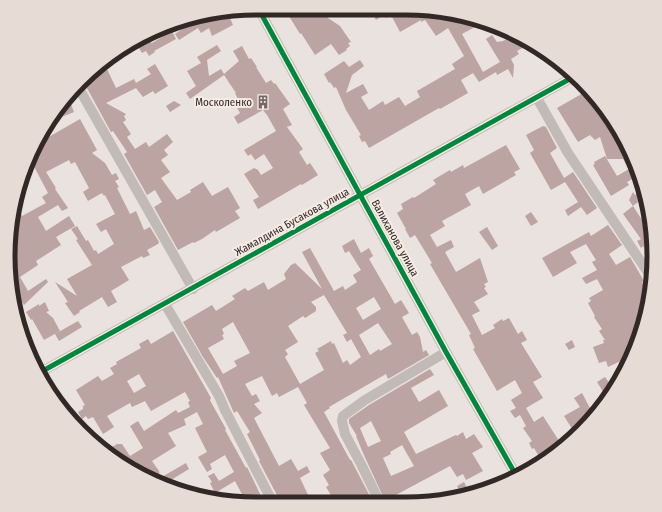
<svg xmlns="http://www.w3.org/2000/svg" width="662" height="512" font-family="'Fira Sans Condensed',sans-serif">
	<rect width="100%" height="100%" fill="#e9e2de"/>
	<path fill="#bba4a1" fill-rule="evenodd" d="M284 8H326L328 18 340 26 351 42 348 43 350 46 346 49 347 50 339 55 331 44 315 55 301 33 300 34Z
		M369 8 422 9 474 19 477 26 462 34 483 72 500 62 486 39 492 35 497 42 503 41 512 36 528 45 517 51 519 54 511 59 514 65 513 78 508 69 497 75 496 72 479 82 473 73 461 80 468 93 440 109 439 108 369 148 365 141 362 142 359 136 361 135 346 110 336 87 334 88 330 82 329 83 324 74 344 61 349 67 360 60 364 66 352 75 346 93 363 84 368 93 361 97 369 110 383 101 385 105 399 97 405 106 420 97 417 91 455 69 452 64 464 56 448 28 436 36 425 20 421 22V20L400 32 391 15 386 18 384 15 376 20Z
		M225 13 229 16 233 25 212 36 209 28 201 33 198 28 179 40 175 34 198 18 197 16 214 14 215 19Z
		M172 31 176 39 154 51 155 52 149 56 146 51 142 53 134 40 140 38 142 40 144 39 146 43 148 41 152 43Z
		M217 45 221 51 207 60 209 76 221 69 224 74 239 61 233 51 242 46 249 59 251 58 257 67H256L266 83 271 80 274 84 275 83 290 104 283 109 292 125 287 127 303 149 299 152 307 165 310 163 318 175 302 185 301 184 258 209 253 200 259 197 244 174 254 168 258 170 261 175 273 168 264 154 255 160 251 154 248 156 244 150 276 131 267 115 263 110 238 124 234 117 240 113 234 102 238 99 235 93H236L224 75 190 99 186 93 196 86 187 71 201 63 197 57Z
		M103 63 106 67 116 88 134 79 136 83 151 74 147 69 155 64 168 86 155 94 153 91 143 97 136 88 106 103 126 114 124 116 126 120 123 122 131 134 127 137 135 149 146 142 149 147 167 134 173 142 164 150 168 155 161 160 170 172 161 178 177 200 191 192 190 190 203 182 212 196 228 187 240 208 235 211 240 218 216 232 215 230 202 239 194 243 193 242 178 250 154 207 162 202 155 190 147 195 124 154 127 152 113 131 111 132 88 90 81 80Z
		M585 92 590 101 602 115 605 113 616 126 613 128 623 148 626 147 636 177 627 182 629 185 611 196 593 165 595 164 594 162 605 156 617 176 629 169 623 159H607L600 137 595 140 590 135 578 142 557 108Z
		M68 97 74 112 49 122 52 118Z
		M174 101 181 105 170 112 166 106Z
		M80 119 97 150 92 153 105 163 112 175 116 173 119 179 115 181 119 187 117 188 130 214 136 211 144 230 150 227 159 242 158 244 147 250 150 255 143 258 142 256 121 267 129 280 111 291 117 302 108 307 102 297 79 311 80 312 74 316 65 303 68 302 55 282 77 296 67 279 92 265 76 240 78 239 71 229 77 226 86 241 88 240 94 251 96 250 98 254 114 244 106 229 101 232 96 224 115 214 105 195 104 196 102 193 88 201 83 192 89 188 75 162 71 164 69 160 46 172 56 188 55 189 68 208 62 211 58 205 38 217 46 231 69 216 75 226 56 237 61 245 36 261 38 265 20 277 28 291 46 279 48 282 24 305 12 287 8 256 15 205 22 216 46 203 42 197 48 193 30 159 39 138 40 142Z
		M543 126 546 127 557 148 550 153 564 178 573 172 597 208 587 215 581 207 568 216 565 210 578 202 565 182 551 190 530 153 534 150 526 135Z
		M506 145 520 169 514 172 516 175 483 194 479 186 465 194 471 205 442 221 445 226 430 235 437 247 451 240 454 247 445 252 456 272 480 258 488 282 484 284 486 287 484 288 488 294 474 302 480 311 472 315 482 335 495 328 493 325 502 319 503 321 509 318 518 334 522 331 527 340 521 343 542 377 533 382 543 398 526 408 534 422 543 416 561 444 541 460 534 448 532 449 529 443 532 441 523 428 526 426 520 415 515 418 510 411 516 408 511 400 522 393 515 380 497 391 473 349 475 348 469 335 471 334 430 264 432 263 415 235 410 238 405 229H406L397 213 403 209 401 204 413 197 414 198 436 184 433 180 450 170 451 172 463 165 464 168Z
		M19 187 24 196 15 201 16 192Z
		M641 191 643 198 633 206 629 200 633 192 635 195Z
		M633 206 642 220 644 219 650 226 648 228 651 233 650 256 643 246 641 248 637 241 641 239 623 214Z
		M531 212 538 222 531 226 525 216Z
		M608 225 622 245 609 254 616 265 630 257 644 281 642 282 647 291 646 320 634 344 627 347 630 352 627 358 608 367 606 361 599 363 593 347 604 343 603 340H605L599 331 602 329 594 317 595 316 588 303 591 301 589 298 603 290 597 279 586 284 582 278 597 270 592 262 596 260 586 244 570 252 577 263 553 277 542 258 589 232 591 236Z
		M487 227 498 246 492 250 479 232Z
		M354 239 361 253 369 248 373 256 369 259 395 304 401 300 409 313 402 317 412 335 417 332 420 337 423 352 426 350 429 355 388 379 386 374 329 407 330 408 324 412 350 460H351L373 502H335L334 500 326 487 329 485 323 475 330 470 320 453 330 448 304 405 307 403 298 387 279 397 277 393 272 396 262 376 245 384 252 396 256 394 260 401 254 404 262 413 254 418 279 466 291 459 298 471 307 466 310 472 300 478 311 501H280L259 461 260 460 247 434 250 432 237 411 234 413 218 377 217 378 203 357 183 322 212 305 216 311 235 299 232 296 245 288 248 291 264 282 268 290 286 279 284 274 291 265 295 263 322 289 302 252 310 248 334 291 343 286 345 290 357 282 353 275 361 270 349 251 345 253 342 246ZM324 295 347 333 343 335 347 342 351 339 361 357 350 365 347 360 343 363 334 343 332 344 331 341 317 349 319 351 315 353 324 370 300 384 285 357 288 354 285 350 298 342 288 326 303 316 305 318 316 311V307L311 302ZM374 297 381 309 363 320 356 308ZM233 322 250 353 234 361 237 366 223 374 208 348 224 339 222 335 224 334 222 329ZM378 323 392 344 380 351 379 349 370 355 359 335Z
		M45 302 49 311 46 312 53 318 60 331 44 340 32 319 31 320 26 312 39 304V306Z
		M78 321 82 327 59 341 55 334Z
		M173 331 211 398 210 400 212 404 226 429 225 430 246 468 247 467 263 500H245L235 481 215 493 210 483 212 482 208 476 214 473 219 481 234 472 225 455 210 464 212 469 207 472 198 457 207 452 195 428 203 424 197 412 184 419 186 425 168 433 176 446 152 461 159 471 160 478 186 463 189 469 171 480 174 485 116 460 109 449 117 444H122L130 456 143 448 130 426 138 421 144 431 176 410 178 413 190 407 188 402 190 401 185 392 151 411 145 401 132 407 130 403 107 416 114 427 103 434 93 417 88 419 86 416 82 419 78 412 83 409V406L85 405 76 390 98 376 102 381 114 374 110 368 117 364 116 362 141 348 139 344 148 339 151 344ZM139 374 146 386 134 393 127 381Z
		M572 340 575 347 569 350 565 344Z
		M430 369 434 375 411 388 419 402 439 390 448 406 404 432 416 454 456 435 457 436 463 432 466 439 474 434 483 447 472 453 483 471 466 480 463 474 457 477 450 466 392 497 394 503H386L363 453 356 436H357L349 423V419L369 405ZM371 421 381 441 368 447 360 428ZM402 445 414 466 391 476 383 458 391 454 390 452Z
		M605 377 612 387 610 392 605 395 597 382Z
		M582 393 592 412 590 413 592 416 574 432 564 416 580 407 574 398Z
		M464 482 470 494 462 496 457 486Z"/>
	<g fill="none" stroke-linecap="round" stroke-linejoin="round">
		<path stroke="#c2bab7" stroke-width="10" d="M258 8 446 352 517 477
			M77 85 193 289
			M537 98 568 153 649 274
			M165 304 219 396 225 410 272 501
			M39 373 575 76
			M380 503 362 466 345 434 342 421 343 416 365 400 446 352"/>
		<g stroke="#f7ebe4" stroke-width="8">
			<path id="cycleway" d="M258 8 446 352 517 477
				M39 373 575 76"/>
		</g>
		<use href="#cycleway" stroke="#00873e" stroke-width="5"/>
	</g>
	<defs>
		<g id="building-bare" transform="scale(1.08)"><path d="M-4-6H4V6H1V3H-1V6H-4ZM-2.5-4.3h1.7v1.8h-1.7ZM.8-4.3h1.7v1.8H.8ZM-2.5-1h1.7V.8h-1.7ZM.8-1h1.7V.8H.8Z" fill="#726966" stroke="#f7ebe4" stroke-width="2.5" paint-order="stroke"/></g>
	</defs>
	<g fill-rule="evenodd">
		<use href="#building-bare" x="263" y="102"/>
	</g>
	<g text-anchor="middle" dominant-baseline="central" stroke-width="4" stroke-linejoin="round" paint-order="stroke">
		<g font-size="11" fill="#322826" stroke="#f7ebe4" text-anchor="end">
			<text x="252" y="102">Москоленко</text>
		</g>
		<g font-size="11" fill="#322826" stroke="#f7ebe4">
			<text transform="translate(292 222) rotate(-29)">Жамалдина Бусакова улица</text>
			<text transform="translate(395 238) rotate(61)">Валиханова улица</text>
		</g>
	</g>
	<path d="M0 0H662V512H0ZM256 15H406A241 241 0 0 1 647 256V256A241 241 0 0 1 406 497H256A241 241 0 0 1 15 256V256A241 241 0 0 1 256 15Z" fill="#e7dbd5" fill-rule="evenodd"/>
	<path fill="none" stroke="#322826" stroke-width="5" d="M256 15H406A241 241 0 0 1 647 256V256A241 241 0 0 1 406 497H256A241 241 0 0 1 15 256V256A241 241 0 0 1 256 15Z"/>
</svg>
